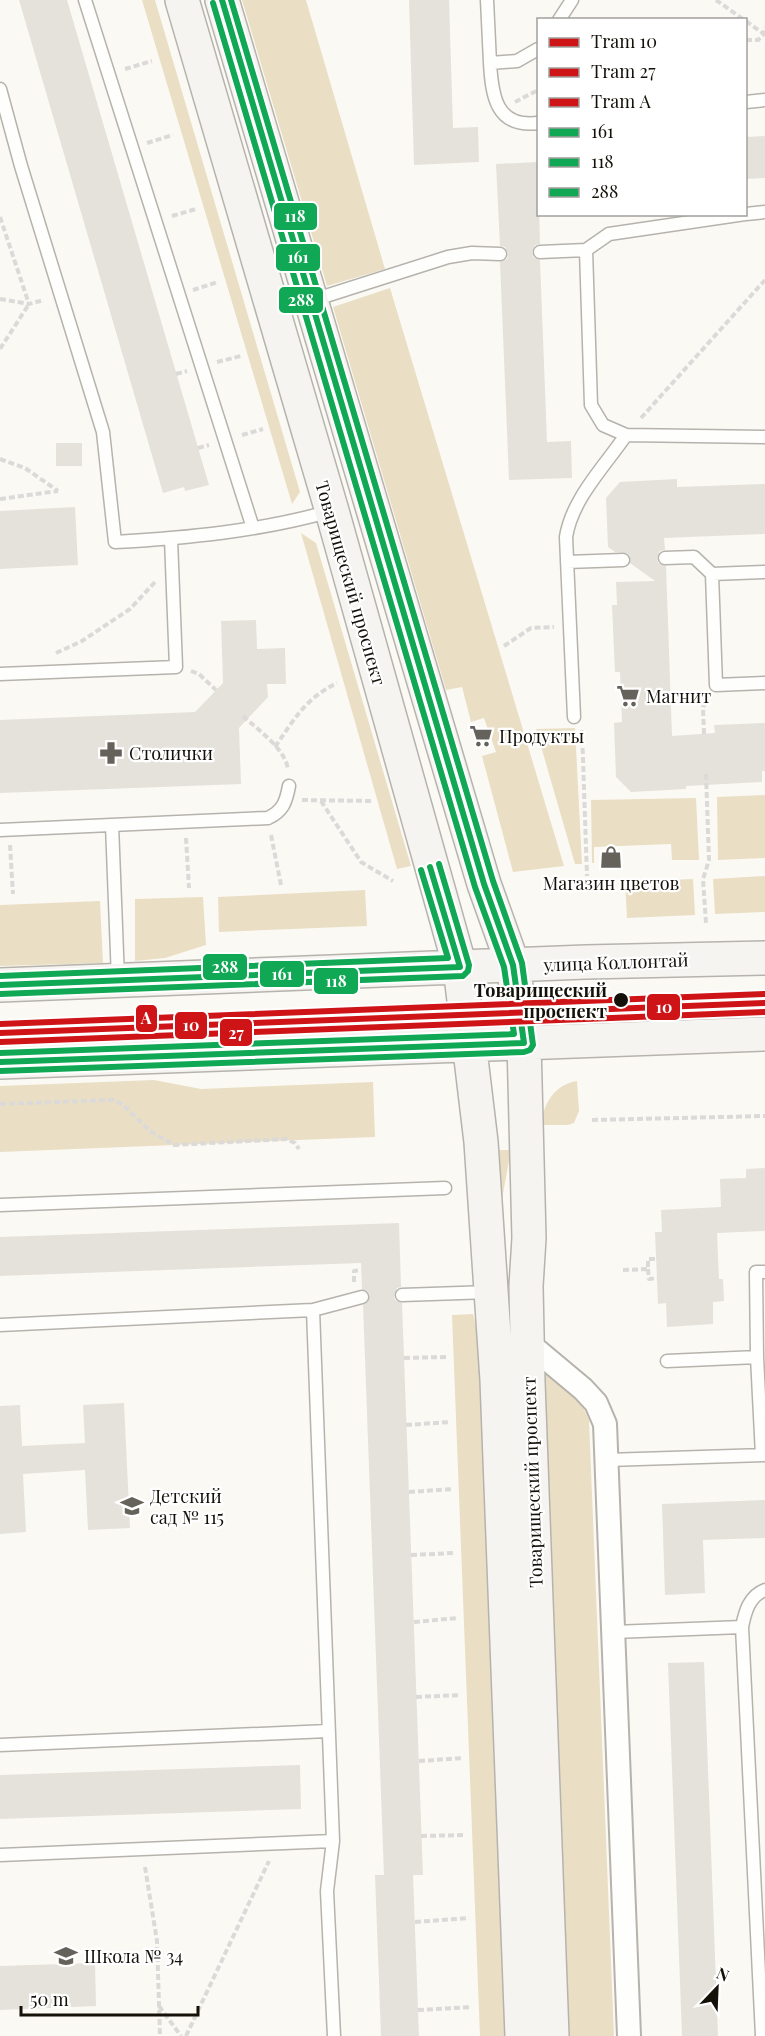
<svg xmlns="http://www.w3.org/2000/svg" width="765" height="2036" font-family="'Playfair Display',serif">
	<rect width="100%" height="100%" fill="#fbf9f4"/>
	<path fill="#eadfc4" d="M142 0H155L300 492 292 504Z
		M242 0H306L385 269 327 286Z
		M390 288 564 866 513 872 482 756 496 752 484 718 471 722 462 687 446 690 333 307Z
		M301 533 316 543 411 866 397 869Z
		M575 728 582 864H575L536 729Z
		M765 795V858L718 860 717 797Z
		M696 798 699 860H672L671 844 594 847V863H592L591 800Z
		M765 876V912L715 914 713 879Z
		M693 879 695 915 627 918 625 882Z
		M365 890 367 926 219 932 218 897Z
		M203 897 206 945 165 958 135 961V899Z
		M100 901 103 963 0 966V905Z
		M154 1080 201 1089 373 1082 375 1137 0 1152V1086Z
		M577 1081 579 1111 574 1123 568 1125H541C543 1104 555 1084 577 1081Z
		M497 1150H511L502 1199H500Z
		M473 1314 485 1367 511 2036H480L452 1315Z
		M543 1373C562 1383 582 1400 589 1420L614 2036H563Z"/>
	<path fill="#e5e2db" d="M19 0H67L209 485 185 491 184 487 163 493Z
		M409 0H449L453 128 478 127 479 162 414 165Z
		M765 136V178L746 179V137Z
		M538 162 540 244 535 245 532 252 533 257 540 260 547 442 571 441 572 478 509 480 500 262 507 259 508 254 505 247 500 246 496 164Z
		M56 443H82V466H56Z
		M677 479V487L765 484V534L664 538 665 550 660 551 657 558 658 563 666 566 672 736 715 733 714 725 765 723V771H762V782L686 786V789L631 792 616 777 614 723 622 722 620 672H615L612 605H617L616 582 655 581 630 563V556L627 553 615 552 608 547 606 498 620 482Z
		M75 507 78 565 0 569V511Z
		M256 620 257 649 285 648 286 684H267L268 697 239 728 241 784 0 793V720L195 712 223 683 221 621Z
		M765 1168V1231L717 1233 719 1279H723L724 1301 713 1302V1324L667 1327 666 1303 658 1304 655 1232H662L661 1210 721 1207 720 1179 746 1178V1169Z
		M399 1223 401 1287 397 1288 394 1295 395 1300 402 1303 423 1875H413L419 2036H381L375 1875H384L363 1305 368 1302 370 1295 367 1291 362 1289 361 1263 0 1276V1237Z
		M124 1403 130 1528 88 1530 85 1470 23 1474 26 1532 0 1534V1406L20 1405 22 1446 85 1443 83 1405Z
		M765 1500V1538L703 1540 705 1593 665 1595 662 1504Z
		M704 1662 718 2036H682L668 1663Z
		M300 1765 301 1809 0 1819V1775Z
		M95 1963 96 2006 0 2010V1966Z"/>
	<g fill="none" stroke-linecap="round" stroke-linejoin="round">
		<g stroke="#b6b3ad" stroke-width="15">
			<path id="lane" d="M85 0 253 528
				M487 0 490 63
				M559 20 572 0
				M538 49 517 61 490 63C492 96 496 128 538 123
				M0 89 21 166 103 432 115 542C187 538 261 531 331 511
				M746 102 765 100
				M746 214 765 212
				M540 252 586 250
				M313 300 448 257 472 253 500 254
				M626 435 603 425 591 405 586 250 609 234 745 214
				M665 558 694 557 712 574
				M567 562 623 560
				M765 572 712 574 716 685 765 683
				M0 674 176 667 171 539
				M574 717 566 537C572 499 604 467 626 435L765 437
				M112 825 118 979
				M0 830 268 818C283 811 286 802 289 786
				M0 1205 445 1188
				M402 1295 489 1292
				M313 1310 333 1841 327 1891 334 2036
				M0 1325 313 1310 362 1297
				M667 1361 757 1357
				M762 1455 757 1357 756 1272H765
				M607 1460 765 1455
				M614 1632 742 1627
				M0 1745 328 1731
				M0 1855 333 1841
				M762 2036 742 1627C745 1612 749 1596 765 1590"/>
		</g>
		<g stroke="#b6b3ad" stroke-width="26">
			<path id="street" d="M528 1343 583 1389 596 1403 605 1424 629 2036"/>
		</g>
		<g stroke="#b6b3ad" stroke-width="36">
			<path id="secondary" d="M182 0 332 511 460 967 481 1142 497 1380 522 2036
				M222 0 484 884 513 965 524 1043 529 1238 526 1286 528 1382 552 2036
				M0 985 586 962 765 958
				M0 1062 765 1034"/>
		</g>
		<path stroke="#dbdad9" stroke-width="4" stroke-dasharray="6 3" stroke-linecap="butt" d="M716 0 744 20
			M746 21 764 34
			M746 40H758L764 34 765 27
			M125 69 152 61
			M515 102 538 90
			M147 143 173 135
			M172 216 196 209
			M0 217 29 304
			M193 290 218 282
			M0 299 29 304 44 300
			M0 349 29 304
			M217 362 241 356
			M176 374 187 371
			M641 418 765 280
			M242 435 263 429
			M198 448 209 445
			M0 459 25 468 58 491
			M0 499 58 491
			M504 646 531 628 554 627
			M56 653 82 641 130 609 156 581
			M191 671 199 674 216 690
			M243 716C258 730 286 749 288 770
			M582 730 587 876
			M704 734 703 707 707 700
			M275 747C295 718 305 699 337 683
			M706 774 709 860 703 879 706 923
			M302 800 371 801
			M321 801 361 862 393 881
			M271 835 281 885
			M186 838 189 888
			M10 845 13 894
			M0 1104 113 1100 122 1104 150 1131 174 1145 286 1139 295 1143 299 1149
			M592 1120 765 1116
			M648 1269 649 1279 657 1278
			M623 1270 648 1269V1259H656
			M354 1282V1271L361 1270
			M404 1358 447 1357
			M406 1425 450 1422
			M409 1492 453 1489
			M411 1555 455 1553
			M414 1622 458 1618
			M416 1697 461 1695
			M419 1761 463 1758
			M421 1836 466 1835
			M145 1867 157 1941 160 2036
			M415 1922 469 1918
			M159 2006 181 2036
			M418 2010 472 2007
			M186 2036 269 1861"/>
		<use href="#lane" stroke="#fefefd" stroke-width="12"/>
		<use href="#street" stroke="#fefefd" stroke-width="22"/>
		<use href="#secondary" stroke="#f6f4f1" stroke-width="33"/>
		<g stroke="#fff" stroke-width="10">
			<path id="bus-1" d="M0 985 460 967 430 867
				M0 1062 524 1043 513 965 484 884 222 0"/>
		</g>
		<g stroke="#fff" stroke-width="10">
			<path id="bus-2" d="M0 994 463 976 468 971 469 965 439 864
				M0 1071 524 1052 530 1050 533 1045 522 963 493 881 231 0"/>
		</g>
		<g stroke="#fff" stroke-width="10">
			<path id="bus-3" d="M0 976 448 958 421 870
				M0 1053 514 1034 504 967 475 887 213 3"/>
		</g>
		<use href="#bus-1" stroke="#10a855" stroke-width="6"/>
		<use href="#bus-2" stroke="#10a855" stroke-width="6"/>
		<use href="#bus-3" stroke="#10a855" stroke-width="6"/>
		<g stroke="#fff" stroke-width="10">
			<path id="tram-1" d="M0 1033 765 1003"/>
		</g>
		<g stroke="#fff" stroke-width="10">
			<path id="tram-2" d="M0 1042 765 1012"/>
		</g>
		<g stroke="#fff" stroke-width="10">
			<path id="tram-3" d="M0 1024 765 994"/>
		</g>
		<use href="#tram-1" stroke="#ce1417" stroke-width="6"/>
		<use href="#tram-2" stroke="#ce1417" stroke-width="6"/>
		<use href="#tram-3" stroke="#ce1417" stroke-width="6"/>
	</g>
	<defs>
		<g id="supermarket-bare" transform="scale(1.8)"><path d="M-6-5.5h2.5l.6 2H6L4.5 2H-2.5L-4.4-4H-6ZM-1.5 3.2a1.3 1.3 0 1 0 .1 0ZM3 3.2a1.3 1.3 0 1 0 .1 0Z" fill="#65625b" stroke="#fff" stroke-width="2.5" paint-order="stroke"/></g>
		<g id="pharmacy-bare" transform="scale(1.8)"><path d="M-2-6h4v4h4v4h-4v4h-4v-4h-4v-4h4Z" fill="#65625b" stroke="#fff" stroke-width="2.5" paint-order="stroke"/></g>
		<g id="shop-bare" transform="scale(1.8)"><path d="M-5-2.5h2.3a2.7 3.5 0 0 1 5.4 0H5L5.5 6h-11ZM-1.5-2.5h3a1.5 2.3 0 0 0-3 0Z" fill="#65625b" stroke="#fff" stroke-width="2.5" paint-order="stroke"/></g>
		<g id="school-bare" transform="scale(1.8)"><path d="M0-5L7-2L0 1L-7-2ZM-4 1L0 2.5L4 1V4Q0 6-4 4Z" fill="#65625b" stroke="#fff" stroke-width="2.5" paint-order="stroke"/></g>
	</defs>
	<g fill-rule="evenodd">
		<use href="#supermarket-bare" x="628" y="696"/>
		<use href="#supermarket-bare" x="481" y="736"/>
		<use href="#pharmacy-bare" x="111" y="753"/>
		<use href="#shop-bare" x="611" y="857"/>
		<use href="#school-bare" x="132" y="1506"/>
		<use href="#school-bare" x="66" y="1956"/>
	</g>
	<circle fill="#141109" stroke="#fff" stroke-width="2" cx="621" cy="1000" r="8"/>
	<g text-anchor="middle" dominant-baseline="central" stroke-width="4.5" stroke-linejoin="round" paint-order="stroke">
		<g font-size="18" fill="#141109" stroke="#fff">
			<text transform="translate(351 583) rotate(74)">Товарищеский проспект</text>
			<text transform="translate(616 962) rotate(-2)">улица Коллонтай</text>
			<text transform="translate(532 1482) rotate(-92)">Товарищеский проспект</text>
		</g>
		<g font-size="18" fill="#141109" stroke="#fff" text-anchor="start">
			<text x="646" y="696">Магнит</text>
			<text x="499" y="736">Продукты</text>
			<text x="129" y="753">Столички</text>
			<text x="611" y="883" text-anchor="middle">Магазин цветов</text>
			<text x="150" y="1496">Детский<tspan x="150" dy="21">сад № 115</tspan></text>
			<text x="84" y="1956">Школа № 34</text>
		</g>
		<g font-size="18" font-weight="bold" fill="#141109" stroke="#fff" text-anchor="end">
			<text x="607" y="990">Товарищеский<tspan x="607" dy="21">проспект</tspan></text>
		</g>
	</g>
	<g stroke="#fff" stroke-width="2">
		<rect x="273" y="202" width="45" height="29" rx="6" fill="#10a855"/>
		<rect x="275" y="243" width="46" height="29" rx="6" fill="#10a855"/>
		<rect x="278" y="286" width="46" height="28" rx="6" fill="#10a855"/>
		<rect x="202" y="953" width="46" height="28" rx="6" fill="#10a855"/>
		<rect x="259" y="960" width="46" height="28" rx="6" fill="#10a855"/>
		<rect x="313" y="967" width="46" height="28" rx="6" fill="#10a855"/>
		<rect x="646" y="993" width="35" height="28" rx="6" fill="#ce1417"/>
		<rect x="135" y="1004" width="23" height="29" rx="6" fill="#ce1417"/>
		<rect x="174" y="1011" width="34" height="29" rx="6" fill="#ce1417"/>
		<rect x="219" y="1018" width="34" height="29" rx="6" fill="#ce1417"/>
	</g>
	<g font-size="16" text-anchor="middle" font-weight="bold" fill="#fff">
		<text x="295" y="222">118</text>
		<text x="298" y="263">161</text>
		<text x="301" y="306">288</text>
		<text x="225" y="973">288</text>
		<text x="282" y="980">161</text>
		<text x="336" y="987">118</text>
		<text x="664" y="1013">10</text>
		<text x="146" y="1024">А</text>
		<text x="191" y="1031">10</text>
		<text x="236" y="1039">27</text>
	</g>
	<rect x="537" y="18" width="210" height="198" fill="#ffffff" stroke="#a1a09d" stroke-width="1.5"/>
	<rect x="549" y="38" width="30" height="9" fill="#ce1417" stroke="#a1a09d" stroke-width="1.5"/>
	<text x="591" y="48" font-size="18" fill="#141109">Tram 10</text>
	<rect x="549" y="68" width="30" height="9" fill="#ce1417" stroke="#a1a09d" stroke-width="1.5"/>
	<text x="591" y="78" font-size="18" fill="#141109">Tram 27</text>
	<rect x="549" y="98" width="30" height="9" fill="#ce1417" stroke="#a1a09d" stroke-width="1.5"/>
	<text x="591" y="108" font-size="18" fill="#141109">Tram А</text>
	<rect x="549" y="128" width="30" height="9" fill="#10a855" stroke="#a1a09d" stroke-width="1.5"/>
	<text x="591" y="138" font-size="18" fill="#141109">161</text>
	<rect x="549" y="158" width="30" height="9" fill="#10a855" stroke="#a1a09d" stroke-width="1.5"/>
	<text x="591" y="168" font-size="18" fill="#141109">118</text>
	<rect x="549" y="188" width="30" height="9" fill="#10a855" stroke="#a1a09d" stroke-width="1.5"/>
	<text x="591" y="198" font-size="18" fill="#141109">288</text>
	<g transform="translate(717 1988) rotate(23)" stroke="#ffffff" stroke-width="4.5" paint-order="stroke">
	<path d="M0-4.5L10 22L0 15L-10 22Z" fill="#141109"/>
	<text y="-9" font-size="16" font-weight="bold" text-anchor="middle" fill="#141109">N</text>
	</g>
	<path d="M21 2006v9h177v-9" fill="none" stroke="#141109" stroke-width="3"/>
	<text x="30" y="2006" font-size="18" fill="#141109" stroke="#ffffff" stroke-width="4.5" paint-order="stroke">50 m</text>
</svg>
